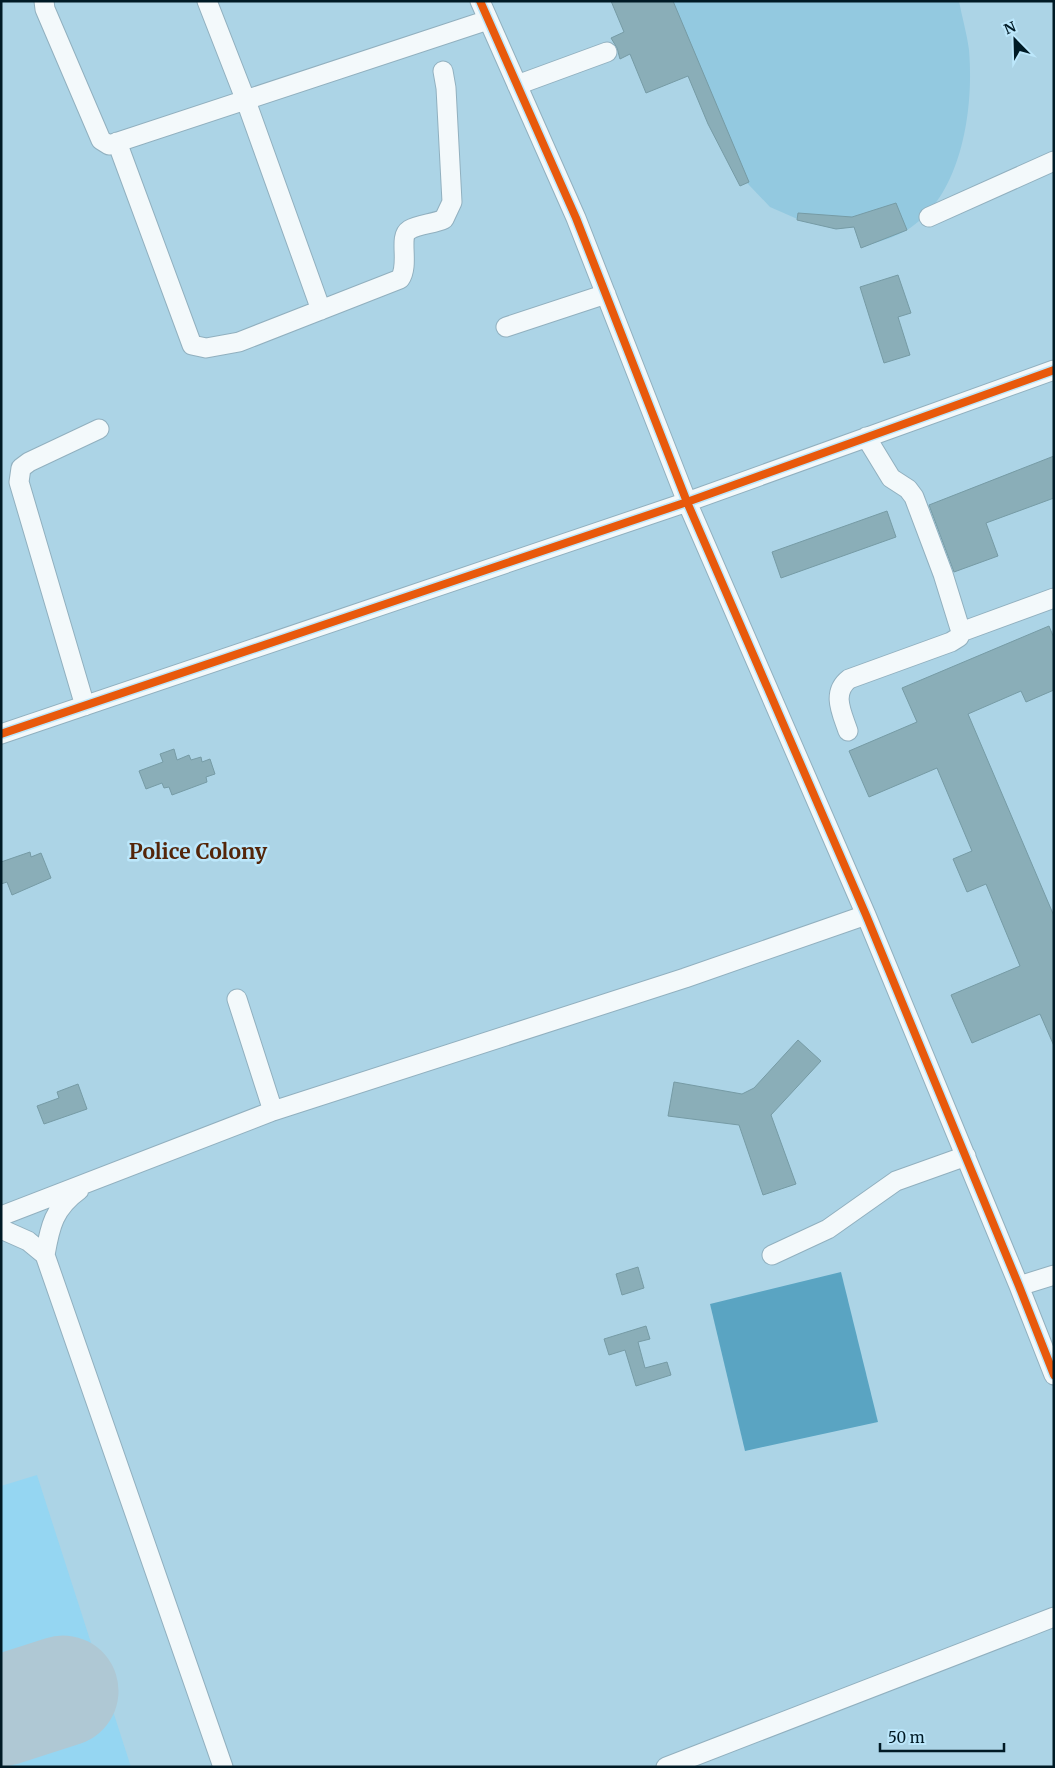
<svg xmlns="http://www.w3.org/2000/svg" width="1055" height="1768" font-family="Merriweather,serif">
	<rect width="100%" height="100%" fill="#acd4e6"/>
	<path fill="#95d6f2" d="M37 1475 131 1767H1V1486Z"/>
	<path fill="#93c9e0" d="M657 1H959C962 17 967 34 969 50 974 109 962 196 907 230 894 238 876 242 861 248L854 227 836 229 802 221 770 207 729 164Z"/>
	<path fill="#5aa4c2" d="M841 1272 878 1422 745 1451 710 1304Z"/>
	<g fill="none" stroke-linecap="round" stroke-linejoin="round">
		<path stroke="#afc8d4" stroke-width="111" d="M1 1711 63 1691"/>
	</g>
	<path fill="#8aaeb8" stroke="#769ba5" d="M611 1H673L749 182 740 186 708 124 688 76 646 93 630 54 620 59 617 48 611 38 624 32Z
		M896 203 907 230 861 248 854 227 836 229 797 220 798 213 852 217Z
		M898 275 911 313 898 317 910 355 884 363 860 287Z
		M1054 456V498L986 523 998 556 954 572 929 505Z
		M887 511 896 537 781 578 772 552Z
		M1049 626 1054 638V690L1026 702 1021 691 968 714 1054 916V1046L1040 1014 972 1043 951 995 1020 966 986 884 967 892 953 859 972 851 937 768 869 797 849 751 917 722 902 688Z
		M174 749 177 760 189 755 191 760 201 757 202 762 210 759 215 774 206 777 207 782 172 795 169 787 164 788 162 783 146 789 139 771 163 762 160 754Z
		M30 852 31 857 41 853 51 878 12 895 7 882 1 884V862Z
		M798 1040 821 1061 771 1115 796 1184 763 1195 739 1125 668 1116 674 1082 742 1094 754 1088Z
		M78 1084 87 1109 44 1124 37 1106 59 1098 57 1092Z
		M638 1267 644 1288 622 1295 616 1274Z
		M646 1326 650 1339 638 1342 645 1368 667 1362 671 1375 636 1386 625 1350 609 1355 604 1339Z"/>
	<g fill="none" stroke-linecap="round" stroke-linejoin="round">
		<g stroke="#91b0bf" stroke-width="21">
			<path id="minor" d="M44 1 45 9 101 140 109 145 488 20
				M207 1 246 101 321 310
				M480 1 576 218 687 502 866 915 1019 1286 1054 1375
				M517 85 607 52
				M117 142 192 345 206 348 239 342 400 279C410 264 398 237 409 230 419 224 434 224 444 219L452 202 446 88 443 71
				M929 217 1054 161
				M506 327 606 294
				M961 632 1054 598
				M85 706 19 482 21 468 29 462 99 429
				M848 731C842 713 831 693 849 679L951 642 959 637 961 632 943 574 914 497 908 489 891 478 866 437
				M1 734 687 502 1054 370
				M237 999 273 1111
				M79 1190C54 1208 50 1226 45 1255L223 1767
				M1 1216 273 1111 685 978 866 915
				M1 1229 28 1241 45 1255
				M772 1255 828 1229 896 1181 966 1156
				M1019 1286 1054 1275
				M666 1767 1054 1617"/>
		</g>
		<use href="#minor" stroke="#f3f9fb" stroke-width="19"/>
		<g stroke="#bce7fb" stroke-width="11">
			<path id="cycleway" d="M480 1 576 218 687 502 866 915 1019 1286 1054 1375
				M1 734 687 502 1054 370"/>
		</g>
		<use href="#cycleway" stroke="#e8590c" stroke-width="8"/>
	</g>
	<g text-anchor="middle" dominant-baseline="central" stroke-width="5" stroke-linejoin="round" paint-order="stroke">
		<g font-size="21" font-weight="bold" fill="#542509" stroke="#bce7fb">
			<text x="198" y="851">Police Colony</text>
		</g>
	</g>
	<rect width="1055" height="1768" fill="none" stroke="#001a25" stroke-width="5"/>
	<g transform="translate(1015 40) rotate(337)" stroke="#bce7fb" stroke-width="4" paint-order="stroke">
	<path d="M0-4L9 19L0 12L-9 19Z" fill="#001a25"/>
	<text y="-8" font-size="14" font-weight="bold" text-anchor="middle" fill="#001a25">N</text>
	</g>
	<path d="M880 1743v8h124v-8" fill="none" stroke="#001a25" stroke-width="2.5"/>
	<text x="888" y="1743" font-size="15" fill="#001a25" stroke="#bce7fb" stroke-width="4" paint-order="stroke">50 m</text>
</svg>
